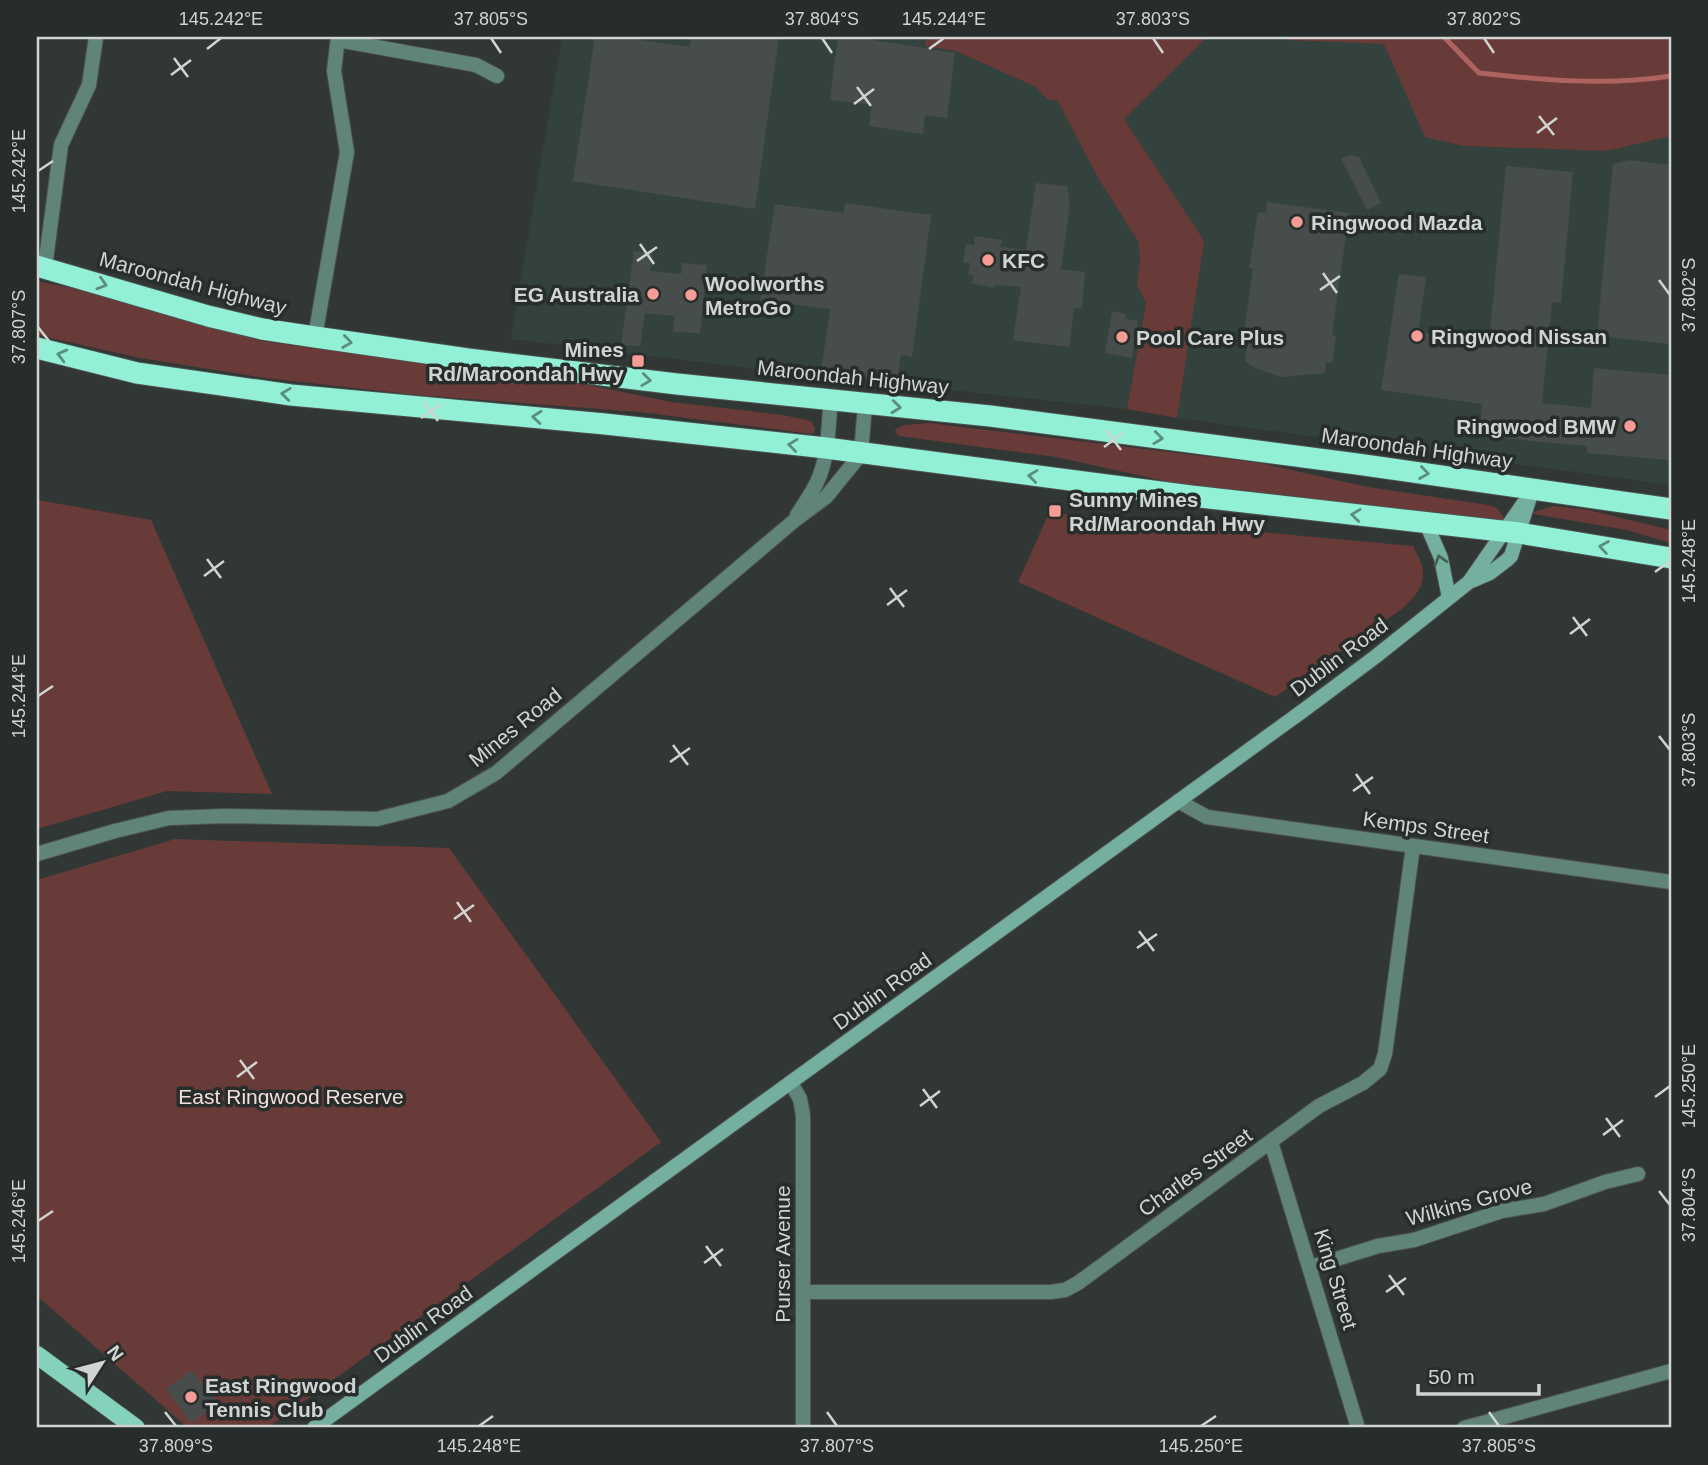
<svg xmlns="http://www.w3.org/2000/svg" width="1708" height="1465" font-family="Helvetica,sans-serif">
	<rect width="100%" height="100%" fill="#313735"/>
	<path fill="#34423e" d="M562 37H927L925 46 956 51 1036 87 1047 99 1058 101 1098 178 1138 241 1140 258 1137 284 1146 303 1127 409 750 368 511 339Z
		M1207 37H1284L1288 40 1385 43 1464 146 1606 151 1671 136V485L1177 418 1203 241 1124 119Z"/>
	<path fill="#693b38" d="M927 37H1207L1124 119 1204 241 1177 418 1127 409 1146 303 1137 284 1140 258 1138 241 1098 178 1058 101 1047 99 1036 87 956 51 925 46Z
		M1284 37H1671V136L1606 151 1464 146 1425 137 1384 44 1287 40Z
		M37 281 95 293 262 341 578 383 671 402 783 415 811 421 815 429 813 434 639 412 418 395 266 378 140 358 37 335Z
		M929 423 1260 463 1368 487 1488 505 1497 508 1505 519 1501 521 1174 483 1056 457 899 436 895 432 896 429 904 425Z
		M37 500 151 520 272 794 167 791 37 829Z
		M1553 506 1588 510 1671 530V543L1627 530 1534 514V512Z
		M1049 513 1413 546C1429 574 1426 587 1403 608L1275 697 1018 582Z
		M175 839 449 848 661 1142 267 1428H188L37 1296V880Z"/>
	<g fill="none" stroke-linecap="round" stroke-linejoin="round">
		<path stroke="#ae645e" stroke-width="5" d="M1444 37 1479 73C1543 80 1606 86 1671 76"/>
	</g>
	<path fill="#474d4b" d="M595 37H620L690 47 691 37H779L755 209 573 181Z
		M838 37H854L955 53 947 118 925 115 923 134 869 126 872 105 830 100Z
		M1349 155 1359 157 1381 203 1367 210 1341 159Z
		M1629 160 1671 165V321L1669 344 1597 336 1613 164Z
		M1506 166 1573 172 1561 303 1552 302 1542 403 1591 408 1594 368 1671 375 1670 460 1587 453V446L1479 436 1482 404 1381 390 1399 274 1426 277 1418 332 1489 341Z
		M1036 183 1067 186 1070 204 1061 269 1085 272 1082 308H1074L1069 347 1013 340 1021 287 995 285V288L972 284 973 275H968L970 263H963L966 244 974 245 975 236 1002 240 1000 247 1026 250Z
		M1267 202 1349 213 1332 335 1336 336 1332 363 1326 362 1325 373 1281 377 1255 368 1245 361 1247 347 1243 341 1253 269 1249 268 1258 212 1266 213Z
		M845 203 931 215 912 357 901 355 897 381 821 372 830 309 760 300 775 204 844 213Z
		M634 251 652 253 650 271 681 274 682 263 707 265 700 333 673 332 675 316 645 313 640 346 621 345Z
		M1112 311 1126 314 1125 319 1138 321 1132 358 1105 353Z
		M192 1370 217 1404 191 1423 166 1389Z"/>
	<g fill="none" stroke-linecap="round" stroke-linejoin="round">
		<g stroke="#4e5351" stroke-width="16">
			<path id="street" d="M338 40 476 65 497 76
				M45 267 61 145 89 85 96 37
				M315 337 347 152 334 71 338 37
				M797 515C804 504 812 493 817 482 829 457 828 426 831 400
				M1178 801 1207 817 1671 882
				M37 854 115 831 169 818 225 816 377 819 448 801 496 773 795 520 826 497 861 454 865 404
				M791 1083 800 1099 803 1115V1428
				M1271 1142 1358 1428
				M1311 1267 1378 1246 1414 1240 1502 1211 1544 1204 1605 1182 1638 1174
				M803 1292H1051L1065 1290 1078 1283 1319 1106 1363 1083 1380 1069 1385 1054 1413 846
				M1464 1428 1671 1371"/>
		</g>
		<g stroke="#4e5351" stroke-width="16">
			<path id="secondary" d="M1426 523 1441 558 1449 598
				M1469 582 1523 504
				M314 1428 1304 710 1375 657 1469 582 1490 573 1507 560 1511 556 1533 488"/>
		</g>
		<g stroke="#4e5351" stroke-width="19">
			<path id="primary" d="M37 1355 136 1428"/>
		</g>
		<g stroke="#4e5351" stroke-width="23">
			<path id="highway" d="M37 266 208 316 262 329 315 337 468 359 677 384 990 416 1357 464 1671 509
				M37 348 137 373 291 395 605 424 826 448 1191 496 1519 533 1671 558"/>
		</g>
		<use href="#street" stroke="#608479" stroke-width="14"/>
		<use href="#secondary" stroke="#75af9f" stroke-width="14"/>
		<use href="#primary" stroke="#84d1bc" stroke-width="18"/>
		<use href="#highway" stroke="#92f0d6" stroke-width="21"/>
	</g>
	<defs><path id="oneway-chevron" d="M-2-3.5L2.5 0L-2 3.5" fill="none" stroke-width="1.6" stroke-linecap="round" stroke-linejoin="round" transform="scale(1.75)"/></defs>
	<g stroke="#5c8e80">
		<use href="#oneway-chevron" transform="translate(102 284) rotate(17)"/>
		<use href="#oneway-chevron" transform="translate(347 342) rotate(8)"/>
		<use href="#oneway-chevron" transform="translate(62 355) rotate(-166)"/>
		<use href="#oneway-chevron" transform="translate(646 380) rotate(7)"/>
		<use href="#oneway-chevron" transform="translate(286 394) rotate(-173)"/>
		<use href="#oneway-chevron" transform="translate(896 407) rotate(6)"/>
		<use href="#oneway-chevron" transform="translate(537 417) rotate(-175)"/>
		<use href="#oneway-chevron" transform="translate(1158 438) rotate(7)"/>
		<use href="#oneway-chevron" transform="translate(793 445) rotate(-173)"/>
		<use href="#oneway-chevron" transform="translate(1424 473) rotate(8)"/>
		<use href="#oneway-chevron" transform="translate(1033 476) rotate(-173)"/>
		<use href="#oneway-chevron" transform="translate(1356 515) rotate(-173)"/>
		<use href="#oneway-chevron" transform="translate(1604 547) rotate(-171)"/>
	</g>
	<use stroke="#466159" href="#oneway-chevron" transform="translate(1440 560) rotate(-107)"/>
	<path fill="none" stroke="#d0d4d2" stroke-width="2.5" d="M491 38 501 53M822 38 832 53M1153 38 1163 53M1484 38 1494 53M207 49 221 38M929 49 944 38M174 58 188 77M171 75 191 60M857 87 871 106M854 104 874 89M1539 116 1554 135M1537 133 1557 118M38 171 53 161M640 244 654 264M637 261 657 247M1323 273 1337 293M1659 280 1670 295M1320 290 1340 276M38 327 49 341M423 401 438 421M421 418 441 404M1106 430 1121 450M1104 447 1123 433M207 559 221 578M1655 572 1670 561M204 576 224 561M890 588 904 607M887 605 907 590M1573 617 1587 636M1570 634 1590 619M38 696 53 686M1659 736 1670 750M673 745 688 765M670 762 690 748M1356 774 1370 794M1353 791 1373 777M457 902 471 922M454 919 474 905M1139 931 1154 951M1137 948 1157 934M240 1060 254 1079M237 1077 257 1062M923 1089 937 1108M1655 1097 1670 1086M920 1106 940 1091M1606 1118 1620 1137M1603 1135 1623 1120M1659 1191 1670 1205M38 1221 53 1211M706 1246 721 1266M704 1263 723 1249M1389 1275 1404 1295M1386 1292 1406 1278M165 1412 176 1426M827 1412 837 1426M1489 1412 1499 1426M479 1426 493 1416M1201 1426 1216 1416"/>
	<g fill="#f59c95" stroke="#272d2b" stroke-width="2.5">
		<circle cx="1297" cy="222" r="7"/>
		<circle cx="988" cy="260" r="7"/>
		<circle cx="653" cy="294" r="7"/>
		<circle cx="691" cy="295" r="7"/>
		<circle cx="1417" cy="336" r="7"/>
		<circle cx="1122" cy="337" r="7"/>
		<rect x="631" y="354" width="14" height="14" rx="3.5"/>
		<circle cx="1630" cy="426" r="7"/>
		<rect x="1048" y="504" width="14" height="14" rx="3.5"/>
		<circle cx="191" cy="1397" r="7"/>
	</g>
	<g text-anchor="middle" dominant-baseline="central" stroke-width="7" stroke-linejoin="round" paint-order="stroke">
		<g font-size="21" font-weight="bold" fill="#d0d4d2" stroke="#272d2b" text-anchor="start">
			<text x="1311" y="222">Ringwood Mazda</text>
			<text x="1002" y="260">KFC</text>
			<text x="705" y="283">Woolworths<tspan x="705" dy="24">MetroGo</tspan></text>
			<text x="639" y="294" text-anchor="end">EG Australia</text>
			<text x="1431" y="336">Ringwood Nissan</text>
			<text x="1136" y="337">Pool Care Plus</text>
			<text x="624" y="349" text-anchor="end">Mines<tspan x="624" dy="24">Rd/Maroondah Hwy</tspan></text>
			<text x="1616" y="426" text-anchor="end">Ringwood BMW</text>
			<text x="1069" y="499">Sunny Mines<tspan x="1069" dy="24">Rd/Maroondah Hwy</tspan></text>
			<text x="205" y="1385">East Ringwood<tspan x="205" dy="24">Tennis Club</tspan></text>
		</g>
		<g font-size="21" fill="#d0d4d2" stroke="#272d2b">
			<text transform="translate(193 283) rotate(15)">Maroondah Highway</text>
			<text transform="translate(853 377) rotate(6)">Maroondah Highway</text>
			<text transform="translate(1417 448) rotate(8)">Maroondah Highway</text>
			<text transform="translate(1339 657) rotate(-37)">Dublin Road</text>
			<text transform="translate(515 727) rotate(-39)">Mines Road</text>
			<text transform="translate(1426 827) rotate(8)">Kemps Street</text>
			<text transform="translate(882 991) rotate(-36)">Dublin Road</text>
			<text transform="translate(1195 1172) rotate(-36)">Charles Street</text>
			<text transform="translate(1469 1202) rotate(-15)">Wilkins Grove</text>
			<text transform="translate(782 1254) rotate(-90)">Purser Avenue</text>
			<text transform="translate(1336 1279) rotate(73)">King Street</text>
			<text transform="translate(423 1324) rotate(-36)">Dublin Road</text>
		</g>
		<g font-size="21" fill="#f5dedb" stroke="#272d2b">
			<text x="291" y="1096">East Ringwood Reserve</text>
		</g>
	</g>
	<rect width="1708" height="1465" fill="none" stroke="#272d2b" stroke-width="77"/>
	<g transform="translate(102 1363) rotate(54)" stroke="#272d2b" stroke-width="5" paint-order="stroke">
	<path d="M0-5L12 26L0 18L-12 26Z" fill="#d0d4d2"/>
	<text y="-10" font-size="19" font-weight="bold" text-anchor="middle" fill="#d0d4d2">N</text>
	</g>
	<path d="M1418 1384v10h121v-10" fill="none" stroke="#d0d4d2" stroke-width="3.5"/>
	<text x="1428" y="1384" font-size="21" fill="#d0d4d2" stroke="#272d2b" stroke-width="5" paint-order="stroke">50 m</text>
	<rect x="38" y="38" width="1632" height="1388" fill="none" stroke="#d0d4d2" stroke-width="2.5"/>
	<g font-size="18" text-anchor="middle" fill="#d0d4d2">
		<text x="221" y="25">145.242°E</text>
		<text x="491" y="25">37.805°S</text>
		<text x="822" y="25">37.804°S</text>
		<text x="944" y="25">145.244°E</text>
		<text x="1153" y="25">37.803°S</text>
		<text x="1484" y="25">37.802°S</text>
		<text transform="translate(19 171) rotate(-90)" y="6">145.242°E</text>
		<text transform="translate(1689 295) rotate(-90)" y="6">37.802°S</text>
		<text transform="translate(19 327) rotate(-90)" y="6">37.807°S</text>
		<text transform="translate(1689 561) rotate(-90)" y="6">145.248°E</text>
		<text transform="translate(19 696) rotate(-90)" y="6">145.244°E</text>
		<text transform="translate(1689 750) rotate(-90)" y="6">37.803°S</text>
		<text transform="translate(1689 1086) rotate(-90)" y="6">145.250°E</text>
		<text transform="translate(1689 1205) rotate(-90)" y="6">37.804°S</text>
		<text transform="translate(19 1221) rotate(-90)" y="6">145.246°E</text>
		<text x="176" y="1452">37.809°S</text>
		<text x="479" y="1452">145.248°E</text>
		<text x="837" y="1452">37.807°S</text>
		<text x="1201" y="1452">145.250°E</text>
		<text x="1499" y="1452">37.805°S</text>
	</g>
</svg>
